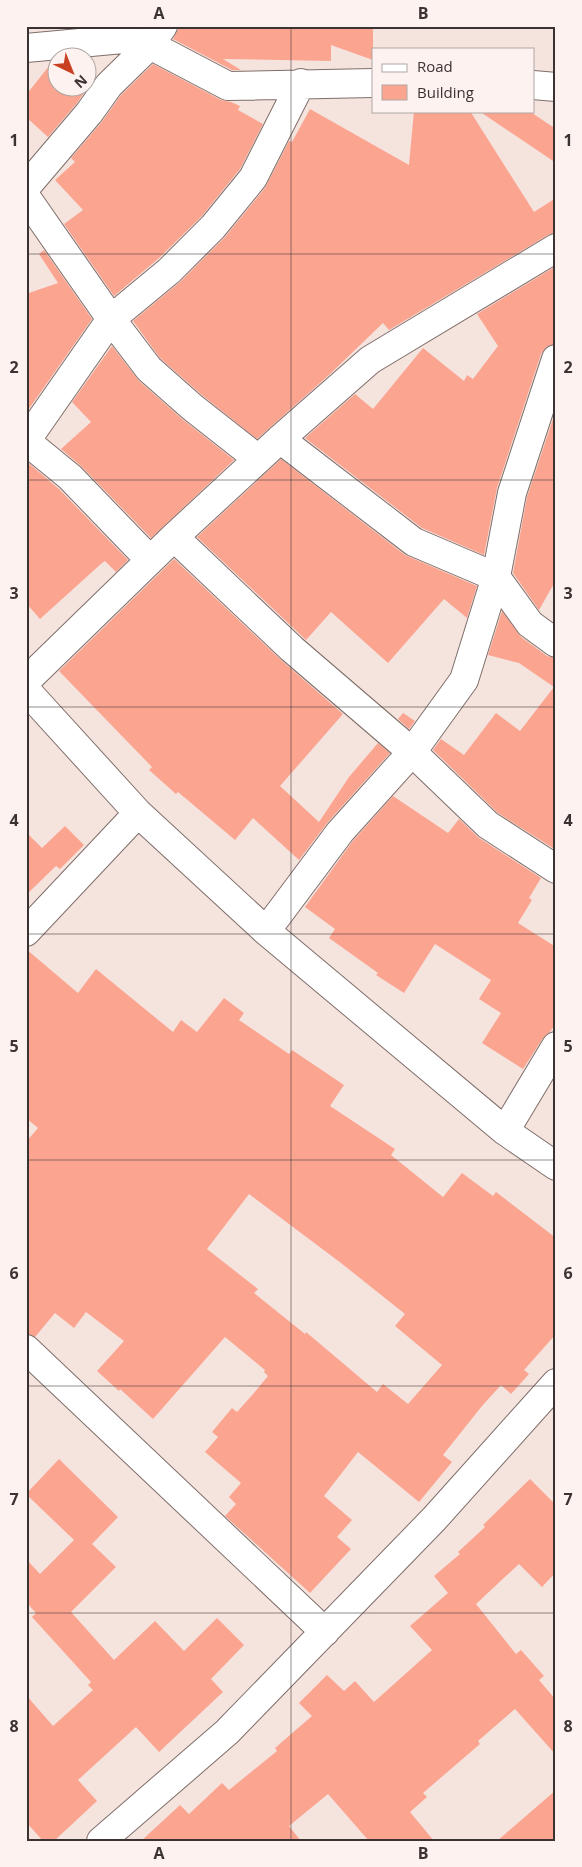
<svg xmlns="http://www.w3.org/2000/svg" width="582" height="1867" font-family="'Open Sans',sans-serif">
	<rect width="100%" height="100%" fill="#f5e3de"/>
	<path fill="#fba591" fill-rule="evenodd" d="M180 26H373V60L331 45V61L223 59 241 70H232L173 39Z
		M53 61H58V88H88V73L94 78 77 103 48 137 26 117V95Z
		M153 64 221 100 231 102 240 106 238 110 263 124 240 169 201 217 158 259 114 296 64 224 83 210 55 180 75 162 71 158 101 123 121 95Z
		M310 109 409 165 414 111H470L534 212 556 198V232L548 235 389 330 383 323 330 374 257 439 202 395 160 358 133 321 180 282 225 237 265 188 289 141 292 142Z
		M479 111H529L556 129V163Z
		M44 250 92 319 26 413V294L58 283 39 254Z
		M556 266V344L546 347 541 354 497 488 484 555 422 528 305 438 355 394 373 409 423 348 464 381 467 375 473 379 498 346 477 314Z
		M112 346 139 381 182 419 234 460 151 538 81 466 61 449 91 422 72 402Z
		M556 410V580L539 610 513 573 527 497Z
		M281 459 405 555 477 586 467 618 444 599 388 663 331 612 306 640 197 537Z
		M26 461 59 489 128 560 116 572 105 561 102 563 40 619 26 603Z
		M174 559 281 660 343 714 280 786 319 822 349 777 378 743 390 753 328 822 299 860 253 818 235 840 178 792 176 794 149 770 152 767 59 671Z
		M502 611 521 637 547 656 556 658V850L498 813 433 750 441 739 464 755 496 713 520 731 554 687 519 663 488 655Z
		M403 713 415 721 409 729 398 719Z
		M393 796 448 833 459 819 479 838 541 878 529 898 532 900 518 923 556 947V1023L550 1032 543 1038 523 1069 482 1043 501 1013 479 999 491 980 435 944 404 993 376 975 378 973 329 938 335 929 305 907 352 842Z
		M65 826 84 845 60 869 56 866 26 895V832L42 848Z
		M26 949 78 993 96 969 173 1032 181 1020 197 1032 224 998 244 1013 239 1020 289 1054 292 1050 344 1085 330 1106 395 1149 391 1155 443 1197 462 1173 493 1196 496 1192 556 1238V1334L524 1370 529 1374 511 1394 501 1385 482 1406 443 1455 452 1462 419 1502 358 1452 324 1496 352 1520 337 1537 351 1549 310 1593 225 1516 236 1504 229 1497 241 1483 205 1452 218 1437 212 1432 232 1408 237 1412 254 1393 268 1376 264 1372 265 1370 225 1337 153 1419 120 1389 119 1391 97 1371 124 1341 86 1312 74 1328 55 1313 35 1337 26 1334V1142L38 1128 26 1118ZM249 1194 341 1263 405 1314 395 1326 442 1365 408 1404 383 1384 377 1392 306 1332 305 1334 254 1293 258 1289 207 1249Z
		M59 1459 118 1517 92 1544 116 1567 71 1612 114 1660 155 1621 184 1651 217 1618 244 1645 211 1679 223 1692 159 1752 136 1727 78 1780 97 1801 54 1841H43L26 1822V1695L53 1726 93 1690 88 1685 91 1682 32 1617 36 1613 26 1602V1559L40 1574 74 1540 26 1494Z
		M530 1479 556 1505V1572L542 1587 519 1564 476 1604 516 1654 521 1650 544 1676 539 1680 556 1700V1755L515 1709 478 1741 480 1744 423 1793 427 1797 410 1812 434 1841H369L328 1794 289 1826 301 1841H141L180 1805 189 1814 222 1783 229 1790 277 1751 275 1748 312 1716 299 1703 327 1675 344 1691 355 1681 374 1702 432 1650 410 1626 448 1593 434 1576 460 1554 458 1552 485 1527 483 1525Z
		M556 1790V1841H497Z"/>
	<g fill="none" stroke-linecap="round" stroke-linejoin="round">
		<g stroke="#7f6e6a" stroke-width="30">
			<path id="minor" d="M26 48 123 39 150 45 228 86 373 83
				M533 85 556 87
				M26 187 89 113 109 85 150 45 163 26
				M26 197 111 319 149 369 192 407 258 459
				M280 439 414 542 496 577 530 624 556 643
				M26 441 111 319 169 271 213 227 253 178 301 83
				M26 441 70 477 150 560
				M174 537 292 649 412 752 488 825 556 869
				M26 681 174 537 280 439 370 360 556 248
				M26 690 138 813 266 931 505 1131 556 1166
				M266 931 340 832 412 752 464 680 496 577 512 493 556 359
				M26 932 138 813
				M505 1131 556 1046
				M26 1349 325 1632
				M101 1841 227 1732 434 1519 556 1383"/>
		</g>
		<use href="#minor" stroke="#fff" stroke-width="28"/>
	</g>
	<path fill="none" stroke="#3b3332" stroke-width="1" stroke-opacity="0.55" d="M291 26V1841M26 254H556M26 480H556M26 707H556M26 934H556M26 1160H556M26 1386H556M26 1613H556"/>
	<rect width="582" height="1867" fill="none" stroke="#fdf2ef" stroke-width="55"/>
	<rect x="372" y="48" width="162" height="65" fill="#fdf2ef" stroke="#afa6a3"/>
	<rect x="382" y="64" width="25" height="8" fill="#ffffff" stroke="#afa6a3"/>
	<text x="417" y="72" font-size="15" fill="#3b3332">Road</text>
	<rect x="382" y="85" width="25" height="15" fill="#fba591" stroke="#afa6a3"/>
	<text x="417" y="98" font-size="15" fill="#3b3332">Building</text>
	<g transform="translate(72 72) rotate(137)"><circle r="24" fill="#fdf2ef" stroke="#afa6a3"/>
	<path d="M0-4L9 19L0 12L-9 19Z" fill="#ca4022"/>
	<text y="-8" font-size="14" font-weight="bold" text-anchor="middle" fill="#3b3332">N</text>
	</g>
	<rect x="28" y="28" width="526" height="1812" fill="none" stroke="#3b3332" stroke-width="2"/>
	<g font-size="16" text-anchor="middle" font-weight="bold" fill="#3b3332">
		<text x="159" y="19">A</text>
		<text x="423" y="19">B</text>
		<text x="14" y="146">1</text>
		<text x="568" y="146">1</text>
		<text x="14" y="373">2</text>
		<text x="568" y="373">2</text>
		<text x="14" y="599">3</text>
		<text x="568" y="599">3</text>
		<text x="14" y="826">4</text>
		<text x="568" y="826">4</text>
		<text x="14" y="1052">5</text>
		<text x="568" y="1052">5</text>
		<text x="14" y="1279">6</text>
		<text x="568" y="1279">6</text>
		<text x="14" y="1505">7</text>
		<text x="568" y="1505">7</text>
		<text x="14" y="1732">8</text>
		<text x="568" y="1732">8</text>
		<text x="159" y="1859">A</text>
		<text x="423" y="1859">B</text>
	</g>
</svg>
